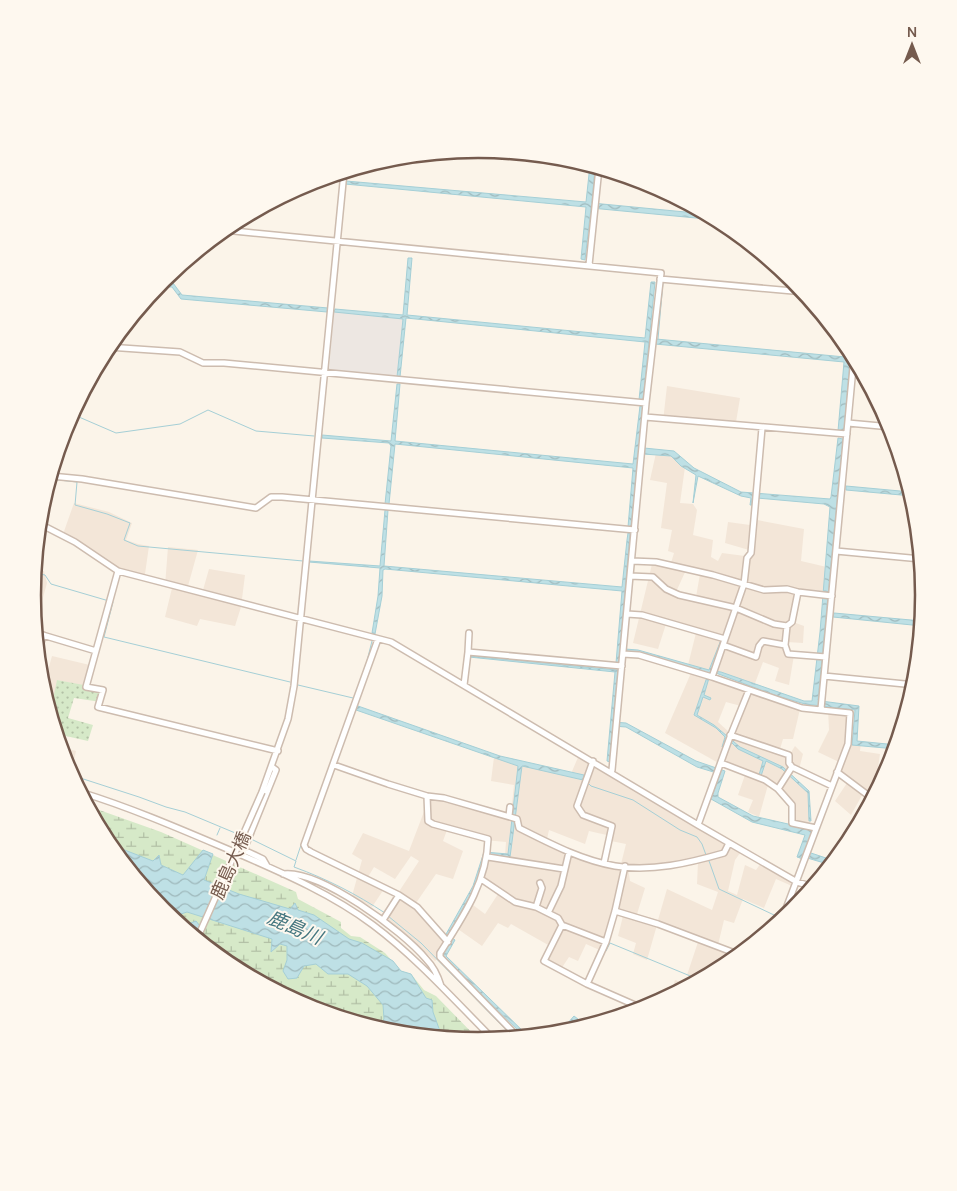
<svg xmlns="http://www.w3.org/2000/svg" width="957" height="1191" font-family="Manrope,'Noto Sans JP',sans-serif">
	<defs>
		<pattern id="wetland-marsh" width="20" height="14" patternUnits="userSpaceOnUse" patternTransform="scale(1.25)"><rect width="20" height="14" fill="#d6e9c8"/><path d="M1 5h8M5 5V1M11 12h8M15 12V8" fill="none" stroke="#b2c0a5"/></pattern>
		<pattern id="garden-dots" width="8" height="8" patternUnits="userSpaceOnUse" patternTransform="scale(1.25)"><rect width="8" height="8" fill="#d6e9c8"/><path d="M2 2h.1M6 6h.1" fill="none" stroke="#b2c0a5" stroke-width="1.8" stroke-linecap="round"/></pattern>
		<pattern id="water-waves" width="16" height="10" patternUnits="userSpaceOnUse" patternTransform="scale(1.25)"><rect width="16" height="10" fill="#bee0e5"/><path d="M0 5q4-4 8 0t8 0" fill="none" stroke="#9fb9bc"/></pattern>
	</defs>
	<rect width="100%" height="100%" fill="#fbf4e9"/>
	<path fill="#f3e6d8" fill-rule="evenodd" d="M667 386 740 398 735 428 663 421Z
		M656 453 671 454 685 467 680 503 693 504 697 510 693 535 713 540 711 557 718 561 722 553 745 556 749 550 725 543 728 522 750 525 752 519 804 529 801 561 831 568 829 597 800 595 793 622 804 626 803 643 787 642 789 652 794 655 789 685 775 681 779 668 763 662 754 686 688 665 696 633 666 624 658 649 633 643 653 560 671 563 674 553 668 551 672 530 661 528 667 483 650 480ZM686 570 700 574 696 597 676 592Z
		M74 503 109 512 132 523 126 540 138 544 149 546 144 581 119 574 75 544 62 537Z
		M168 547 198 550 188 586 203 590 209 569 245 575 241 607 235 626 200 619 197 626 165 617 172 588 165 586Z
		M35 570 44 571 47 583 41 605 33 604V596Z
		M52 656 94 666 88 687 57 680V712L53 723 41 682 40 672 47 674Z
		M691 673 800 709 793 739H783L780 749 790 754 795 746 803 754 798 773 793 770 789 775 809 792 810 832 790 826 791 807 778 790 768 785 759 817 748 812 753 800 738 795 745 775 722 765 665 733ZM726 702 741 706 729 732 718 722Z
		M828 709 852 711 850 741 861 743 860 751 880 754 874 795 865 790 851 815 835 801 847 783 836 774 839 762 818 752 829 730Z
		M61 747 76 751 72 770 68 769 66 766Z
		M579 755 616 772 743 849 735 860 728 891 737 895 745 865 756 870 763 860 796 878 792 886 776 879 764 908 743 899 734 923 724 920 717 949 725 953 717 971 699 981 687 975 698 942 657 925 647 960 633 954 636 943 618 936 623 916 616 913 604 952 586 944 578 961 569 957 559 972 543 962 550 946 511 924 508 928 498 923 482 946 455 927 469 902 485 914 498 894 479 880 487 854 505 856 506 842 484 840 447 830 443 841 463 851 453 879 436 874 416 903 450 942 442 955 435 961 383 916 419 861 411 856 395 879 374 867 368 877 386 886 372 907 352 896 362 860 352 854 363 833 409 851 425 809 426 794 443 796 511 814 514 785 491 781 494 757 570 776ZM549 830 585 844 589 831 611 836V841L626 844 621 864 588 856 547 839ZM698 862 697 884 718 892 712 910 667 889 658 920 637 914 645 888 630 881 628 868 677 867Z
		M675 980 690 985 672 995 671 994Z"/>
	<path fill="#ede7e2" d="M334 312 403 319 397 377 329 370Z"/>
	<path fill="url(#wetland-marsh)" d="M88 806 161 832 296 892 298 899 341 922V928L351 936 360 937 385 953 401 971 411 974 424 990 436 996 480 1041 437 1037 414 986 120 858 108 843Z
		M137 879 385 984 391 1033 317 1010 274 983 224 961 163 911Z"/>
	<path fill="url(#garden-dots)" d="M57 680 105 689 101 702 74 698 68 718 93 725 88 741 57 734 53 723 57 712 51 709Z"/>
	<path fill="url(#water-waves)" stroke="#a5cfd6" d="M590 165 595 167 592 203 706 214 717 220 591 208 585 260 581 259 586 207 345 184 346 181 586 202Z
		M408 258H412L407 315 645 338 651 282H655L643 401 639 400 645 342 406 318 400 377H397L403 319 334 312 335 309 403 315Z
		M161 283H173L182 295 328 308 327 312 181 299 172 287H157Z
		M656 339 845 357 847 345 851 351 844 431H838L844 362 655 344Z
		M397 384H400L395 441 633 464 640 406 643 407 631 528 628 527 633 468 395 444 389 504H385L391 446 389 443 322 438V435L391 441Z
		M838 438 843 439 818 700 821 701 859 706 857 741 897 745 896 749 852 745 855 710 805 704 774 695 716 673 710 674 640 653 625 651V649L638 650 709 670 721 640 712 671 721 672 804 701H812L820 632 830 507 824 504 757 498 752 499V505H750L751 498 741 496 698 476 693 503 696 475 681 466 671 456 643 454 644 448 674 451 694 468 741 492 830 499 831 497Z
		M846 486 911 492 912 496 846 490Z
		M385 510H388L384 566 622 587 627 540 628 533H630L619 663H616L622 591 385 569 383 570 382 596 375 634 372 633 378 596 380 568 309 562V561L380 566Z
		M834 613 922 621V626L833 617Z
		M469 656 618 670 613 722 626 723 696 761 725 771 718 793V797L753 816 810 829 812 831 805 851 835 861 831 865 804 857 803 859 797 857 805 835 752 822 711 799 720 774 697 767 626 727 613 726 610 762 607 761 615 672 469 657Z
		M707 677 709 678 704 695 711 698 710 700 703 697 697 715 714 725 740 747 783 767 809 791 811 821H809L808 793 782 769 766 761 761 776 759 775 763 761 738 749 728 739 724 748 722 747 725 737 716 728 694 715Z
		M358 706 500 756 584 775 583 780 522 766 510 857 485 855 475 887 448 935 455 940 446 956 529 1037H525L443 957V954L452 941 445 936 473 886 484 852 508 854 518 766 356 710Z
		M109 844 153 861 159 855 161 865 183 875 203 850 213 854 204 880 239 894 290 909 295 903 298 910 314 915 349 939 362 943 393 961 401 971 411 974 426 998 432 1000 433 1012 441 1034 453 1033 447 1038 391 1033 377 1029 384 1019 383 1005 367 986 348 974H328L316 964 304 966 297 978 288 979 283 971 287 960V946L280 944 271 952 272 939 187 912 181 914 180 919 188 924 196 921 203 930 201 942 163 911V905L155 901Z
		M574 1016 587 1026 584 1027 574 1020 563 1033 558 1034Z"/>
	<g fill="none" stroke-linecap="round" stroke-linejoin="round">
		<path stroke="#a5cfd6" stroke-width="1" d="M221 233 334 243
			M340 244 377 248
			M658 339 663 282
			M72 414 116 433 180 424 208 410 256 431 314 436
			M50 479 77 482 75 505 107 514 130 523 124 540 138 546 303 561
			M35 573 45 575 51 584 109 601
			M113 602 104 637 290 682
			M298 685 353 698
			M71 775 139 797 166 807 185 812 240 835
			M587 782 591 786 633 800 680 830 697 837 702 844 706 855
			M308 827 367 661 372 641
			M217 835 220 828
			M251 839 296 861 294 867C327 879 356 894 385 913
			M708 858 719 889 774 915
			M296 860 301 845
			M388 916 421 943 514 1038
			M606 951 610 943 700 980"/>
		<g stroke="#cdbcaf" stroke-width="8">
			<path id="minor" d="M224 230 661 273 646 403 612 770 611 773
				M589 265 599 168
				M660 279 804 292
				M108 347 180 352 203 363H224L646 403
				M645 417 847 434
				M848 423 891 427
				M51 476 82 479 256 508 271 497H282L635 530
				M40 524 75 542 118 571 391 642 698 825 797 882 814 887
				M836 551 921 559
				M632 561 656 562 713 575 764 590 787 589 798 592 832 596
				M118 571 86 687 103 690 98 707 278 751
				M630 576 653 577 666 589 679 595 736 608 774 624 787 626
				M627 614 642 615 725 639
				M36 633 96 651
				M378 639 304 845 306 849 311 852 399 895 417 907 448 942
				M723 645 756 657 759 646 763 641 785 645 788 654 826 657
				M785 645 787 626 792 622 798 592
				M468 652 469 633
				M623 654 639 655 712 677 802 708 850 713 848 744 781 922
				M38 655 43 635
				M824 676 915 685
				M712 677 744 584 747 558 751 553 762 428
				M464 685 468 652 622 666
				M821 709 854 357
				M730 735 789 755V763L792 767 832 786
				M593 761 577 806 583 815 612 826 604 863
				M721 763 765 780 778 789 792 805V823L816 828
				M334 765 388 784 427 796 444 798 517 819 519 828C549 843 581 860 615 866 652 872 689 863 724 853L729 843
				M837 772 873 799
				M778 789 792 767
				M80 792C135 809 187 832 239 854 285 874 333 895 373 925 417 958 455 1001 494 1040
				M262 792 288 719 294 686 344 172
				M427 796 428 821 433 824 488 839C487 882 463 917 440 953V957L519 1038
				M509 816 510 807
				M698 825 730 737 749 690
				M488 857 564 869
				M267 866 263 859 246 851 245 847 276 770 272 767
				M625 866 615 911 606 942 587 984 644 1009
				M283 874C319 869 403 931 426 959 433 966 438 976 441 986
				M481 879 515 902 536 907 558 918 562 925 606 942
				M536 907 542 888 540 883
				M615 911 658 924 740 955
				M548 913 561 886 569 852
				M383 920 399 895
				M562 925 544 961 587 984"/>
		</g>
		<use href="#minor" stroke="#fff" stroke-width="5"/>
		<g stroke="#cdbcaf" stroke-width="8" stroke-linecap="butt">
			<path id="minor-bridge" d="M197 939 262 792"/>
		</g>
		<use href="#minor-bridge" stroke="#fff" stroke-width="5"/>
	</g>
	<g text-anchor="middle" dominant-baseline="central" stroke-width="4" stroke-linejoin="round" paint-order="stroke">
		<g font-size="18" fill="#755b4e" stroke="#fef8ef">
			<text transform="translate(230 865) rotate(-66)">鹿島大橋</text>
		</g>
		<g font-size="19" font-style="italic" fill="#457780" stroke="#fef8ef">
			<text transform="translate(295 927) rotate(23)">鹿島川</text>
		</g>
	</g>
	<path d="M0 0H957V1191H0ZM41 595a437 437 0 1 1 874 0a437 437 0 1 1-874 0Z" fill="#fef8ef" fill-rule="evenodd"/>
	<path fill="none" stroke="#755b4e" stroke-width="2.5" d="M41 595a437 437 0 1 1 874 0a437 437 0 1 1-874 0Z"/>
	<g transform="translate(912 45)" stroke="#fef8ef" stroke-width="4" paint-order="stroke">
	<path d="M0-4L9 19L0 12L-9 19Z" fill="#755b4e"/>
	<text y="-8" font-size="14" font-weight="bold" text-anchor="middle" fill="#755b4e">N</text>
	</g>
</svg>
